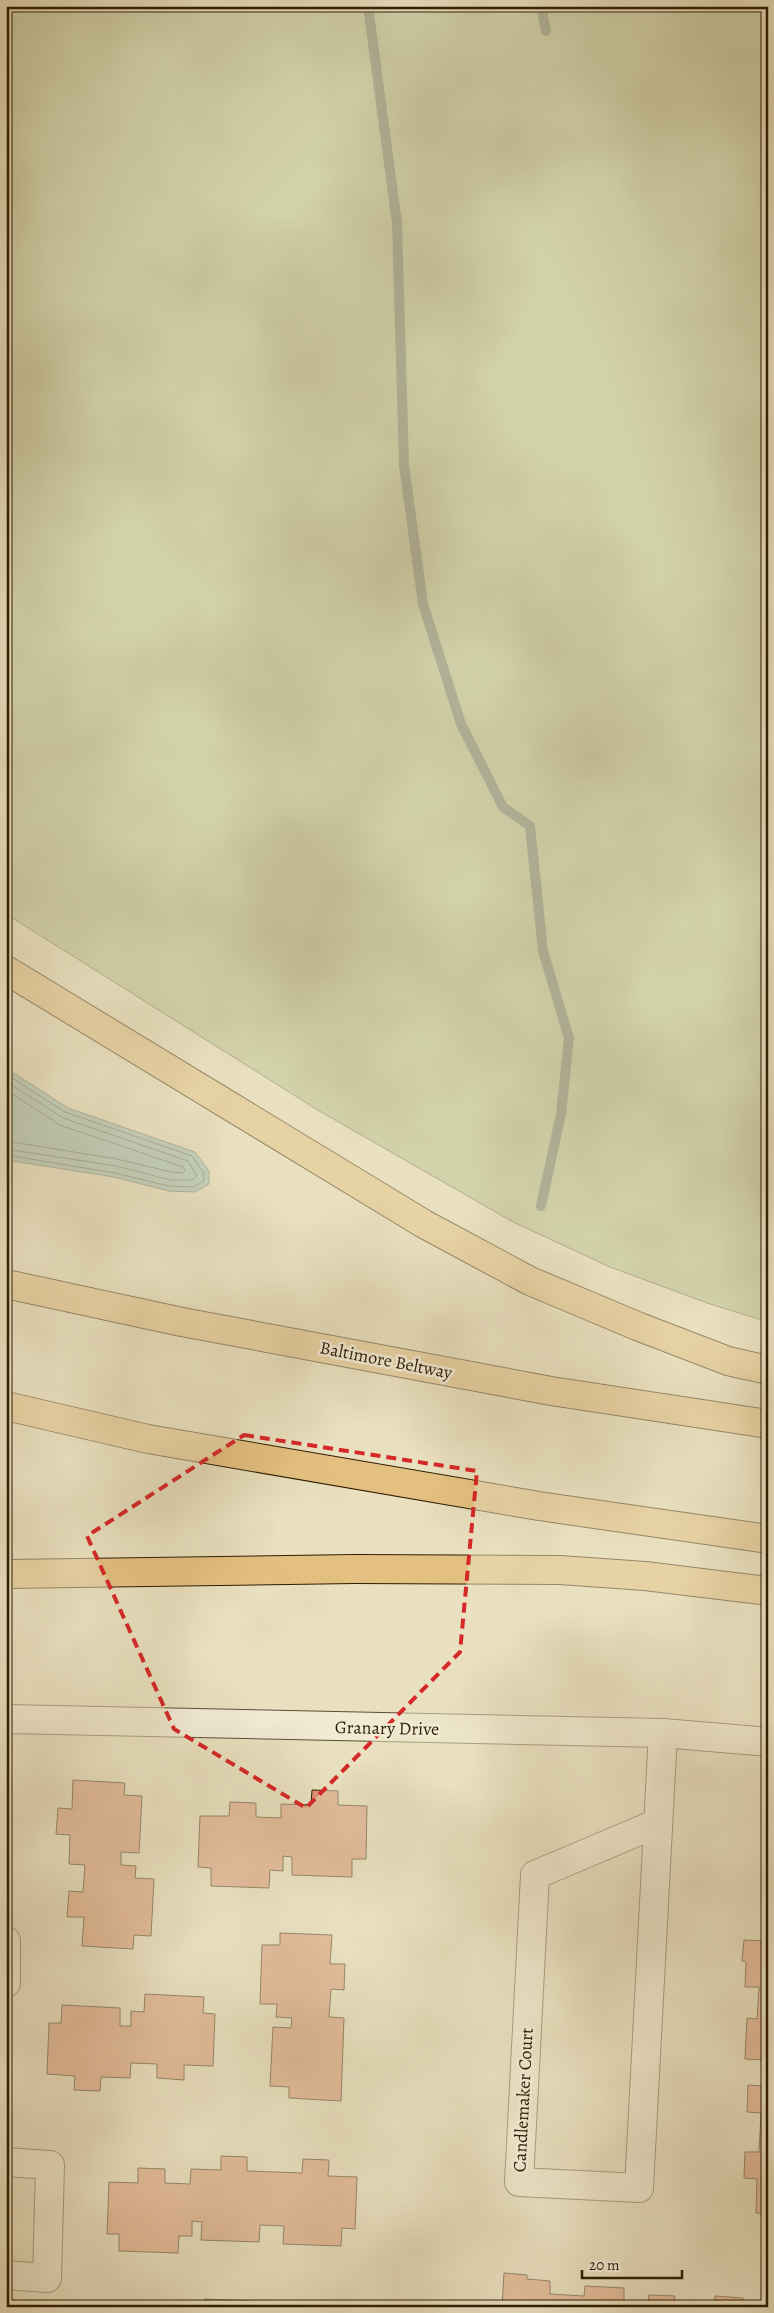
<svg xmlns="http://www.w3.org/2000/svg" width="774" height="2313" font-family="Alegreya,serif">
	<rect width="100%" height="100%" fill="#e9e0bf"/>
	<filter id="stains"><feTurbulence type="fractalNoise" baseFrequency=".004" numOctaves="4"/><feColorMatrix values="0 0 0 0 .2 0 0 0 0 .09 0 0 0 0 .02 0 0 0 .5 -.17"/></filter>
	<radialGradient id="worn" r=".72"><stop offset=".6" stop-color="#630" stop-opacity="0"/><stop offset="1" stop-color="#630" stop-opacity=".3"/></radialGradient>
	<path fill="#b6c292" stroke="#72704a" d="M6 6H768V1322L710 1304 610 1267 513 1222 316 1109 6 914Z"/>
	<path fill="#97bdb4" stroke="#6d7d6d" d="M6 1068 68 1108 195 1152 209 1171V1184L195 1192 169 1191 114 1177 6 1160Z"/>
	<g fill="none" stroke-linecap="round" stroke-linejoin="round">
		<path stroke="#626d5c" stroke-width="1" d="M6 1074 65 1112 192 1156 203 1172 204 1180 194 1187 169 1186 115 1173 6 1155
			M6 1081 63 1118 188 1161 197 1176 192 1180H170L116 1166 6 1149
			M6 1090 60 1125 183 1167 185 1171 183 1173 171 1172 117 1159 6 1141"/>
		<path stroke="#6d7d6d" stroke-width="10" d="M368 6 397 223 404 465 423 604 461 724 503 807 530 826 543 951 569 1038 561 1114 541 1206
			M541 6 546 31"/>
	</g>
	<path fill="#dc9372" stroke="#2e1d03" d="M73 1780 125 1783 124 1795 142 1796 139 1853 121 1852V1865L136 1866 135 1878 154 1879 151 1936 134 1935 133 1949 82 1946 84 1917H67L69 1891 83 1892 85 1865 69 1864 70 1835 56 1834 58 1808 72 1809Z
		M312 1790 338 1791V1805L367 1806 366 1859H352V1877L292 1875V1857L283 1856V1871L270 1870 269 1888 211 1886V1868L198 1867 200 1816H229L230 1802 256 1803V1817L281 1818V1804L311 1805Z
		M280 1933 332 1935 330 1964H345L344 1990 331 1989 329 2017 344 2018 341 2101 289 2098V2087L270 2086 273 2027 291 2028 292 2018 276 2017 277 2004H260L262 1945H280Z
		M744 1940 768 1941V2214L756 2213 757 2179 744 2178 745 2152H759L761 2113 747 2112 748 2085 763 2086V2060L745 2059 747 2018 757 2019 759 1987H745L746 1962 742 1961Z
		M145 1994 204 1997 203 2013 215 2014 213 2066 184 2065V2080L157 2078V2064L131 2063 130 2078 101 2077 100 2091 74 2090 75 2076 47 2074 49 2023H61L62 2005 120 2008V2026H131V2011L144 2012Z
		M221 2156 247 2157V2171L302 2173 303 2159 329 2160 328 2176 357 2177 355 2229 342 2228 341 2246 283 2244 284 2226 260 2225 259 2242 201 2240 202 2222 192 2221V2236H179L178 2253 119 2251V2234H107L109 2182 138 2183V2168L165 2169V2183L190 2184 191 2169 221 2170Z
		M504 2273 527 2275V2279L550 2281V2294L584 2296 585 2286 624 2288V2307H502Z
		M649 2295 675 2296 674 2307H648Z
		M715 2296 743 2298 742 2307H714Z
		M205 2299 256 2301 255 2307H204Z"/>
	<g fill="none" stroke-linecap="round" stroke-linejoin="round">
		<g stroke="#5d4e32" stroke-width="30">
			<path id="street" d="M6 1719 663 1733 768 1742
				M658 1823 535 1875 519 2182 639 2188 663 1733
				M6 1941V1983
				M6 2162 50 2165 47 2278 6 2275"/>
		</g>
		<g stroke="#2e1d03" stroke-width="30">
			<path id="highway" d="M6 970 424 1224 530 1281 637 1326 728 1361 768 1370
				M6 1284 182 1322 551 1391 768 1424
				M6 1406 148 1439 539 1506 768 1539
				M6 1574 355 1569 560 1570 645 1576 768 1591"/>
		</g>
		<use href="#street" stroke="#f1ebd5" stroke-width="28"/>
		<use href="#highway" stroke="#e4c080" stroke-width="28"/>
	</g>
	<path d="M0 0H774V2313H0ZM244 1435 477 1471 460 1652 306 1808 174 1729 87 1536Z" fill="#e9e0bf" fill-opacity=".55" fill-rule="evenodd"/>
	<path fill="none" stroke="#d62828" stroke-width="4" stroke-dasharray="10 6" stroke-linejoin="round" d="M244 1435 477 1471 460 1652 306 1808 174 1729 87 1536Z"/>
	<g text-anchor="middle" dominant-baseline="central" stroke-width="5" stroke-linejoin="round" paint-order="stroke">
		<g font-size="18" fill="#2e1d03" stroke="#f1ebd5">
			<text transform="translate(386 1360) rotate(11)">Baltimore Beltway</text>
			<text transform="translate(387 1728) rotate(1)">Granary Drive</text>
			<text transform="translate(523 2100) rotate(-87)">Candlemaker Court</text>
		</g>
	</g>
	<rect width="774" height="2313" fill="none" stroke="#e9e0bf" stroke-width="25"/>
	<rect x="8" y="8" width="759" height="2298" fill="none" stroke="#2e1d03" stroke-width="2.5"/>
	<rect x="12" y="12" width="749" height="2288" fill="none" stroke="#2e1d03"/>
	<path d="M582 2270v8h100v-8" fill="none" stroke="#2e1d03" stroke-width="2.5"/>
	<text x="589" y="2270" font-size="15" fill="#2e1d03" stroke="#f1ebd5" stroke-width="4" paint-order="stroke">20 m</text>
	<rect width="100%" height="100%" filter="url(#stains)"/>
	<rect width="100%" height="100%" fill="url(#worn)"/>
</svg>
